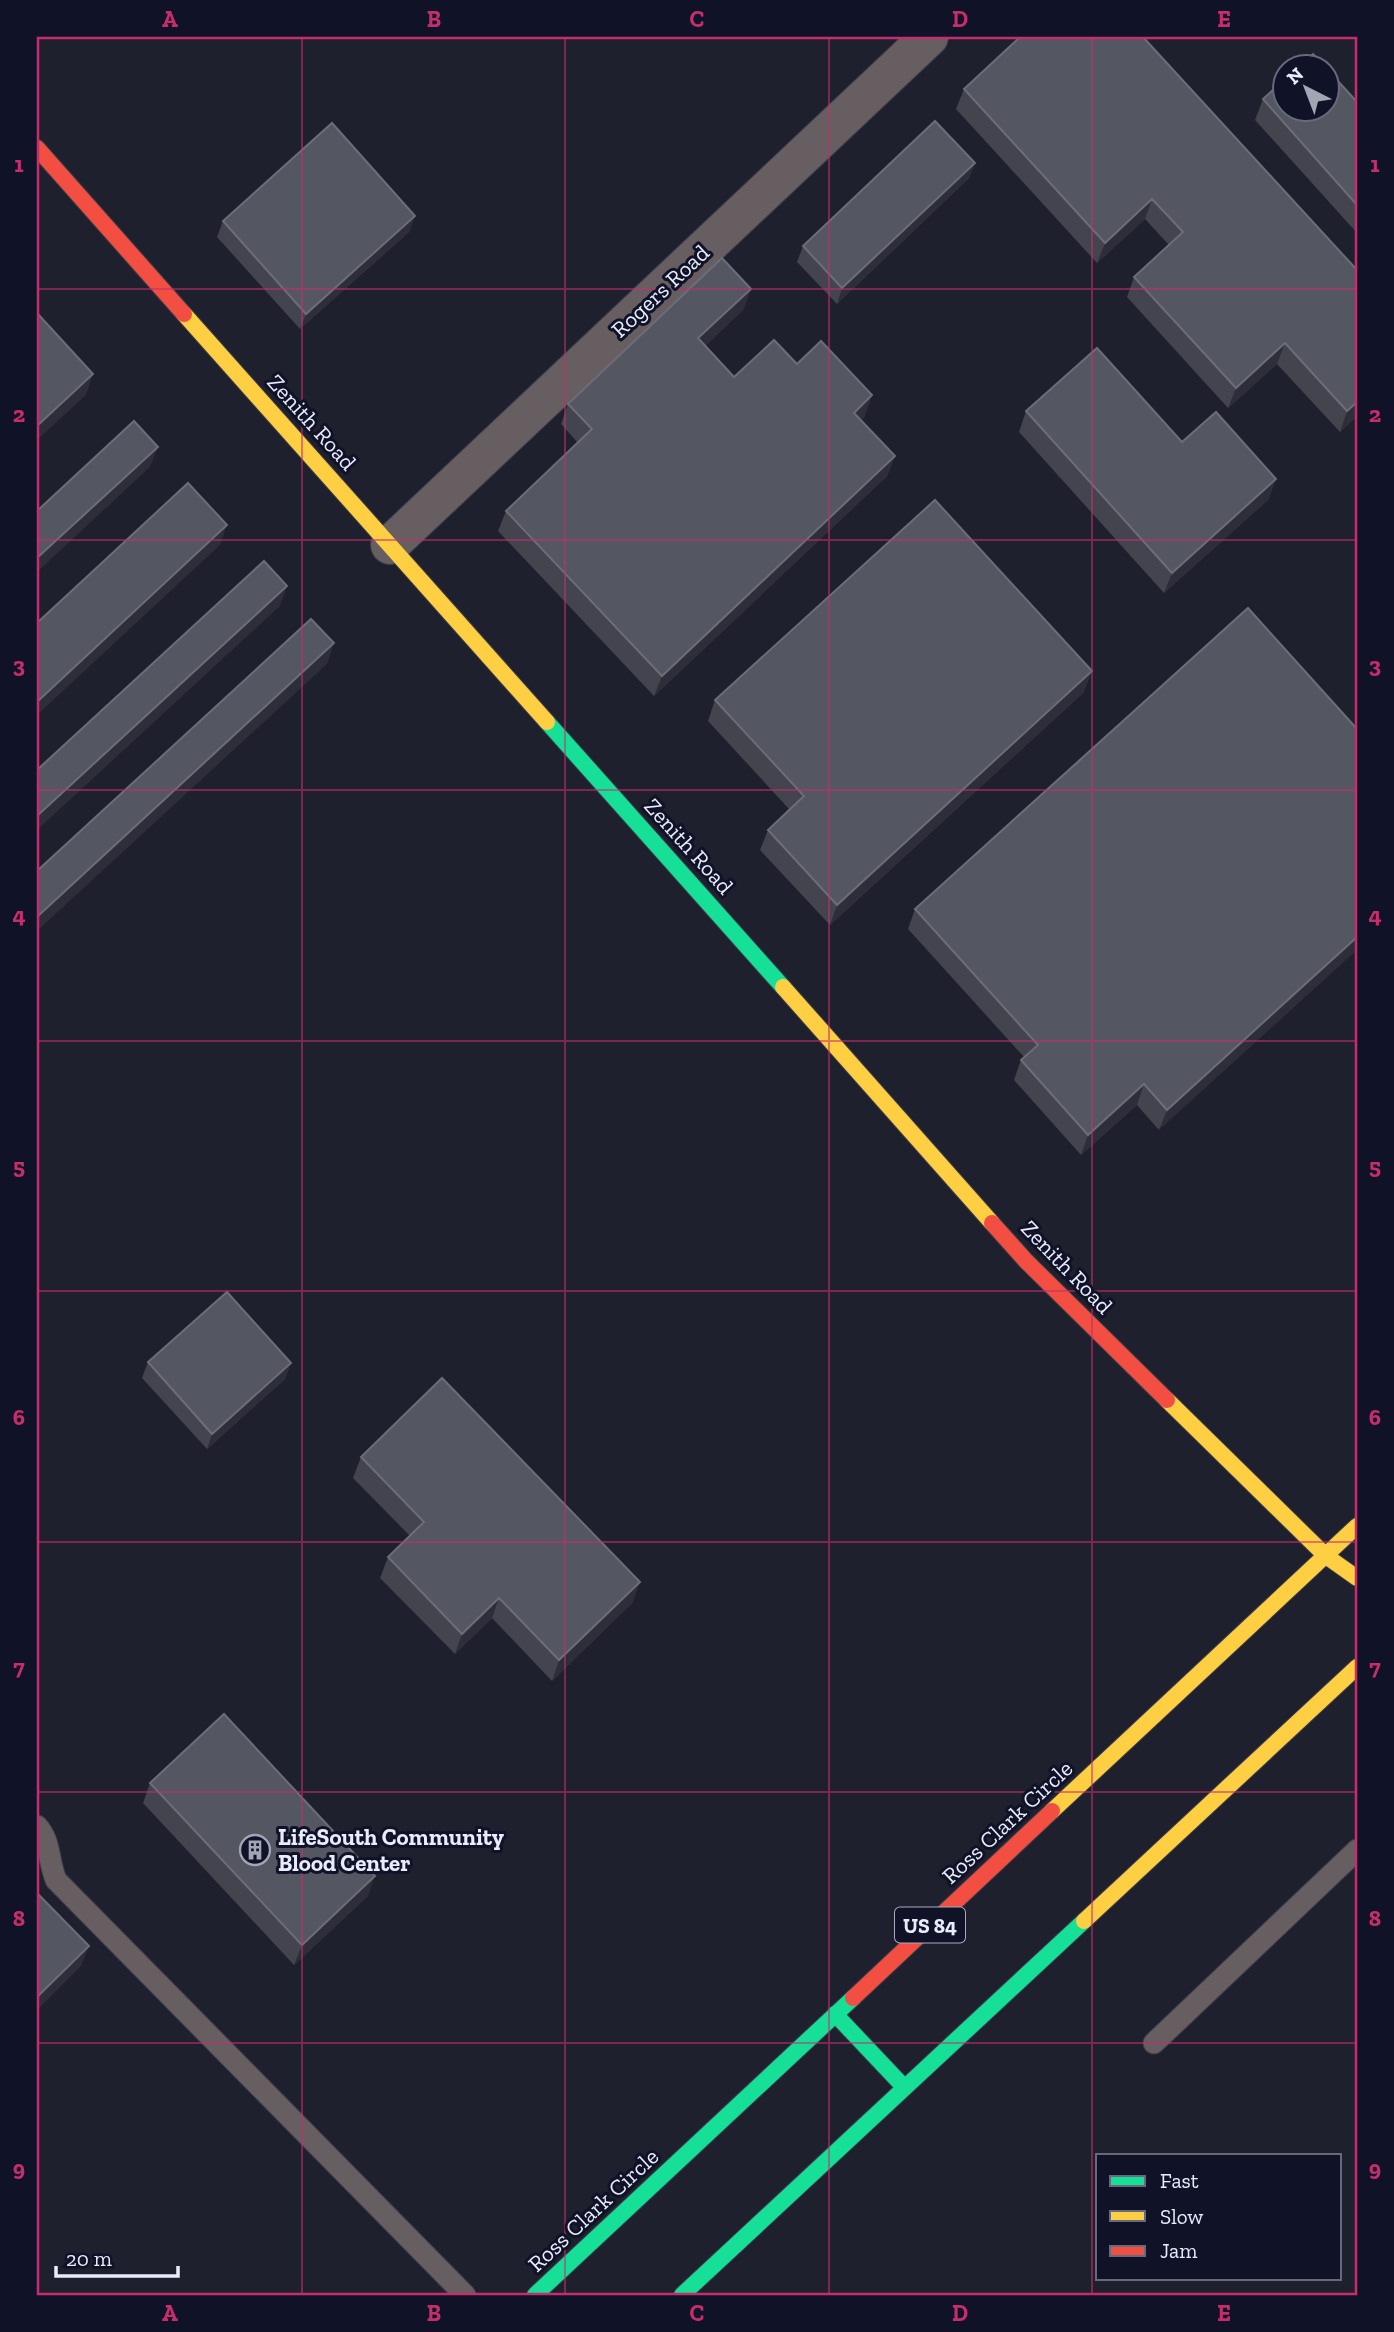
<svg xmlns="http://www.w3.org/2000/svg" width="1394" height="2332" font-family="'Zilla Slab',serif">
	<rect width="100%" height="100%" fill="#1f202d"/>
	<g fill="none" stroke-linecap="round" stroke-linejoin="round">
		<g stroke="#3c3d49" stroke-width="23">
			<path id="lane" d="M37 1826C51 1841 48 1861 56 1880L465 2295
				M1154 2043 1357 1850"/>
		</g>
		<g stroke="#3c3d49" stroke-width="40">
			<path id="street" d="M390 545 929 37"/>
		</g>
		<g stroke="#3c3d49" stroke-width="18">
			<path id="fast" d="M547 722 783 987
				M835 2014 904 2087
				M535 2295 853 1998
				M682 2295 1084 1921"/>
		</g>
		<g stroke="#3c3d49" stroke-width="18">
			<path id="slow" d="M184 314 547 722
				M783 987 992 1223
				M1167 1400 1326 1556
				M1326 1556 1357 1578
				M1052 1811 1357 1526
				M1084 1921 1357 1667"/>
		</g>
		<g stroke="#3c3d49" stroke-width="18">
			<path id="jam" d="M37 148 184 314
				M992 1223 1026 1261 1167 1400
				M853 1998 1052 1811"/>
		</g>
		<use href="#lane" stroke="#665e61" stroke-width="21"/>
		<use href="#street" stroke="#665e61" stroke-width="38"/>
		<use href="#fast" stroke="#16e098" stroke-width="16"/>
		<use href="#slow" stroke="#ffcf43" stroke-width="16"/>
		<use href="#jam" stroke="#f24e42" stroke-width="16"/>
	</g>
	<path fill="#43444e" d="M964 89 1357 270V416L1340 432 1277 364 1228 408 1127 297 1134 277 1169 245 1145 219 1097 263 956 109Z
		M1263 99 1357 102V233L1255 120Z
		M975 163 969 178 837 304 797 262 803 246Z
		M415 216 409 232 300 329 217 237 223 221Z
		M744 309 705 346 734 377 797 364 865 416 861 420 895 456 887 476 654 696 498 531 506 511 578 443 561 424 568 404Z
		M1026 411 1182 442 1269 499 1164 593 1019 432Z
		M1084 692 830 925 760 850 768 830 789 809 708 721 715 700Z
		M1357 729 1159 1130 1137 1105 1081 1155 1014 1080 1021 1060 1024 1057 908 929 915 909Z
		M148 1362 285 1379 207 1449 142 1378Z
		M361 1457 633 1602 552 1681 492 1618 455 1654 380 1578 388 1557 410 1536 353 1478Z
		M150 1783 368 1896 294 1965 143 1803Z"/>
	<path fill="#2d2e39" d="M975 163 969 178 837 304 842 288Z
		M1152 199 1145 219 1097 263 1105 243Z
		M415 216 409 232 300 329 306 314Z
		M751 289 744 309 691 359 698 338Z
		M1285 343 1277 364 1228 408 1236 388Z
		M93 374 86 395 37 440V426Z
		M872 395 865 416 847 433 854 413Z
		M1357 402V416L1340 432 1347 411Z
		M158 447 150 467 37 572V558Z
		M895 456 887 476 654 696 662 676Z
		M1276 479 1269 499 1164 593 1172 573Z
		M227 525 220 545 37 715V702Z
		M287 586 280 606 37 830V816Z
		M334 643 327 664 37 931V917Z
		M1092 671 1084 692 830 925 837 905Z
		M1357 937V950L1159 1130 1167 1110Z
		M1144 1084 1137 1105 1081 1155 1088 1135Z
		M291 1363 285 1379 207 1449 212 1434Z
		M640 1582 633 1602 552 1681 559 1660Z
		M499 1598 492 1618 455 1654 462 1634Z
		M375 1876 368 1896 294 1965 302 1945Z
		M89 1946 81 1966 37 2010V1997Z"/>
	<path fill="#545661" stroke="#6c6d79" stroke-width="2" d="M1020 37H1143L1357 270V402L1347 411 1285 343 1236 388 1134 277 1183 232 1152 199 1105 243 964 89Z
		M1313 54 1325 66H1299Z
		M1327 69 1357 102V205L1263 99 1285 79V108H1327Z
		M935 121 975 163 842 288 803 246Z
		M332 123 415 216 306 314 223 221Z
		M722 258 751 289 698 338 734 377 774 340 797 364 821 341 872 395 854 413 895 456 662 676 506 511 592 429 568 404Z
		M37 313 93 374 37 426Z
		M1097 348 1182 442 1216 412 1276 479 1172 573 1026 411Z
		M134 421 158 447 37 558V511Z
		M188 483 227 525 37 702V623Z
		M935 500 1092 671 837 905 768 830 804 796 715 700Z
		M264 561 287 586 37 816V770Z
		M1248 608 1357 729V937L1167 1110 1144 1084 1088 1135 1021 1060 1038 1045 915 909Z
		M311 619 334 643 37 917V871Z
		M227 1292 291 1363 212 1434 148 1362Z
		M442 1378 640 1582 559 1660 499 1598 462 1634 388 1557 424 1522 361 1457Z
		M224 1714 375 1876 302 1945 150 1783Z
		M37 1893 89 1946 37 1997Z"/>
	<path fill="none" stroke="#c62d6b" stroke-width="2" stroke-opacity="0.55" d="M302 37V2295M565 37V2295M829 37V2295M1092 37V2295M37 289H1357M37 540H1357M37 790H1357M37 1041H1357M37 1291H1357M37 1542H1357M37 1792H1357M37 2043H1357"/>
	<defs>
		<g id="building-ring" transform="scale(1.575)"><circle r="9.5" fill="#101228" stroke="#a2a5b4" stroke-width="1.5"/><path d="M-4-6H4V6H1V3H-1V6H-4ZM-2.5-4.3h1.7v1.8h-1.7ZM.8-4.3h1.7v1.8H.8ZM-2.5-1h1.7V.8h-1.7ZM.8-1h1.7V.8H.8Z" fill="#a2a5b4"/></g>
	</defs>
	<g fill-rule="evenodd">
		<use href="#building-ring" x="255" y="1850"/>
	</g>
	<g text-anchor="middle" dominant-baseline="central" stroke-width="6" stroke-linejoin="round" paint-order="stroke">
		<rect fill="#101228" stroke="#a8abbc" stroke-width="2" x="895" y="1907.5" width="70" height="35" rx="5"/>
		<g font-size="21" font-weight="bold" fill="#e9ecfc">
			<text x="930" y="1925">US 84</text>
		</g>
		<g font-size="23" fill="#e9ecfc" stroke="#101228">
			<text transform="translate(660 291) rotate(-43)">Rogers Road</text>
			<text transform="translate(312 422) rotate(48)">Zenith Road</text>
			<text transform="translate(689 846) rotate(48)">Zenith Road</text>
			<text transform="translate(1067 1267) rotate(46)">Zenith Road</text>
			<text transform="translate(1007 1822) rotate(-43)">Ross Clark Circle</text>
			<text transform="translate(593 2210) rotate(-43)">Ross Clark Circle</text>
		</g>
		<g font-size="23" font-weight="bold" fill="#e9ecfc" stroke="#101228" text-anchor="start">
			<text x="278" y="1837">LifeSouth Community<tspan x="278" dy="26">Blood Center</tspan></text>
		</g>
	</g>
	<rect width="1394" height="2332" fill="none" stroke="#101228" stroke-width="77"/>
	<rect x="1096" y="2154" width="245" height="126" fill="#101228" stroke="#67697d" stroke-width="2"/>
	<rect x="1110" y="2176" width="35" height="10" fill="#16e098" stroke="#67697d" stroke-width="2"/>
	<text x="1160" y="2188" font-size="21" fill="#e9ecfc">Fast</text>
	<rect x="1110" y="2211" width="35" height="10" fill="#ffcf43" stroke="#67697d" stroke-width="2"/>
	<text x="1160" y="2224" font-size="21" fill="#e9ecfc">Slow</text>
	<rect x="1110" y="2246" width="35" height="10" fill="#f24e42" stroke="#67697d" stroke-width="2"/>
	<text x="1160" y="2258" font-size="21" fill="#e9ecfc">Jam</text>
	<g transform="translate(1306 88) rotate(318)"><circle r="33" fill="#101228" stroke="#67697d" stroke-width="2"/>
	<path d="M0-5L12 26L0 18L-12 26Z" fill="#a2a5b4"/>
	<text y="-10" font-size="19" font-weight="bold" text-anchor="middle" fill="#e9ecfc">N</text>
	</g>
	<path d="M56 2266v10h122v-10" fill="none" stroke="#e9ecfc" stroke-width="3.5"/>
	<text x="66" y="2266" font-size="21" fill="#e9ecfc" stroke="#101228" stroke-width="5" paint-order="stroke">20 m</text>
	<rect x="38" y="38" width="1318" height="2256" fill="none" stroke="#c62d6b" stroke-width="2.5"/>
	<g font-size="23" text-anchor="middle" font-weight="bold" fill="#c62d6b">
		<text x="170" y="27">A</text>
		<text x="434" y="27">B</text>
		<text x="697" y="27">C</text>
		<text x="960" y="27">D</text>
		<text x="1224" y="27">E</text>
		<text x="19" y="172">1</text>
		<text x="1375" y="172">1</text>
		<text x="19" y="422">2</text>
		<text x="1375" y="422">2</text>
		<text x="19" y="673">3</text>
		<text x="1375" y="673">3</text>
		<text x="19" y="923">4</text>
		<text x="1375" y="923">4</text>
		<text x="19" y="1174">5</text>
		<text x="1375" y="1174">5</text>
		<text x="19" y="1425">6</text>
		<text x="1375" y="1425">6</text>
		<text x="19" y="1675">7</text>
		<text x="1375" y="1675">7</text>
		<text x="19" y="1926">8</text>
		<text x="1375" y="1926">8</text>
		<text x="19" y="2176">9</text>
		<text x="1375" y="2176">9</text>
		<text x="170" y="2321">A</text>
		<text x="434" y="2321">B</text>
		<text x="697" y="2321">C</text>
		<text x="960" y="2321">D</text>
		<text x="1224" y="2321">E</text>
	</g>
</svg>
